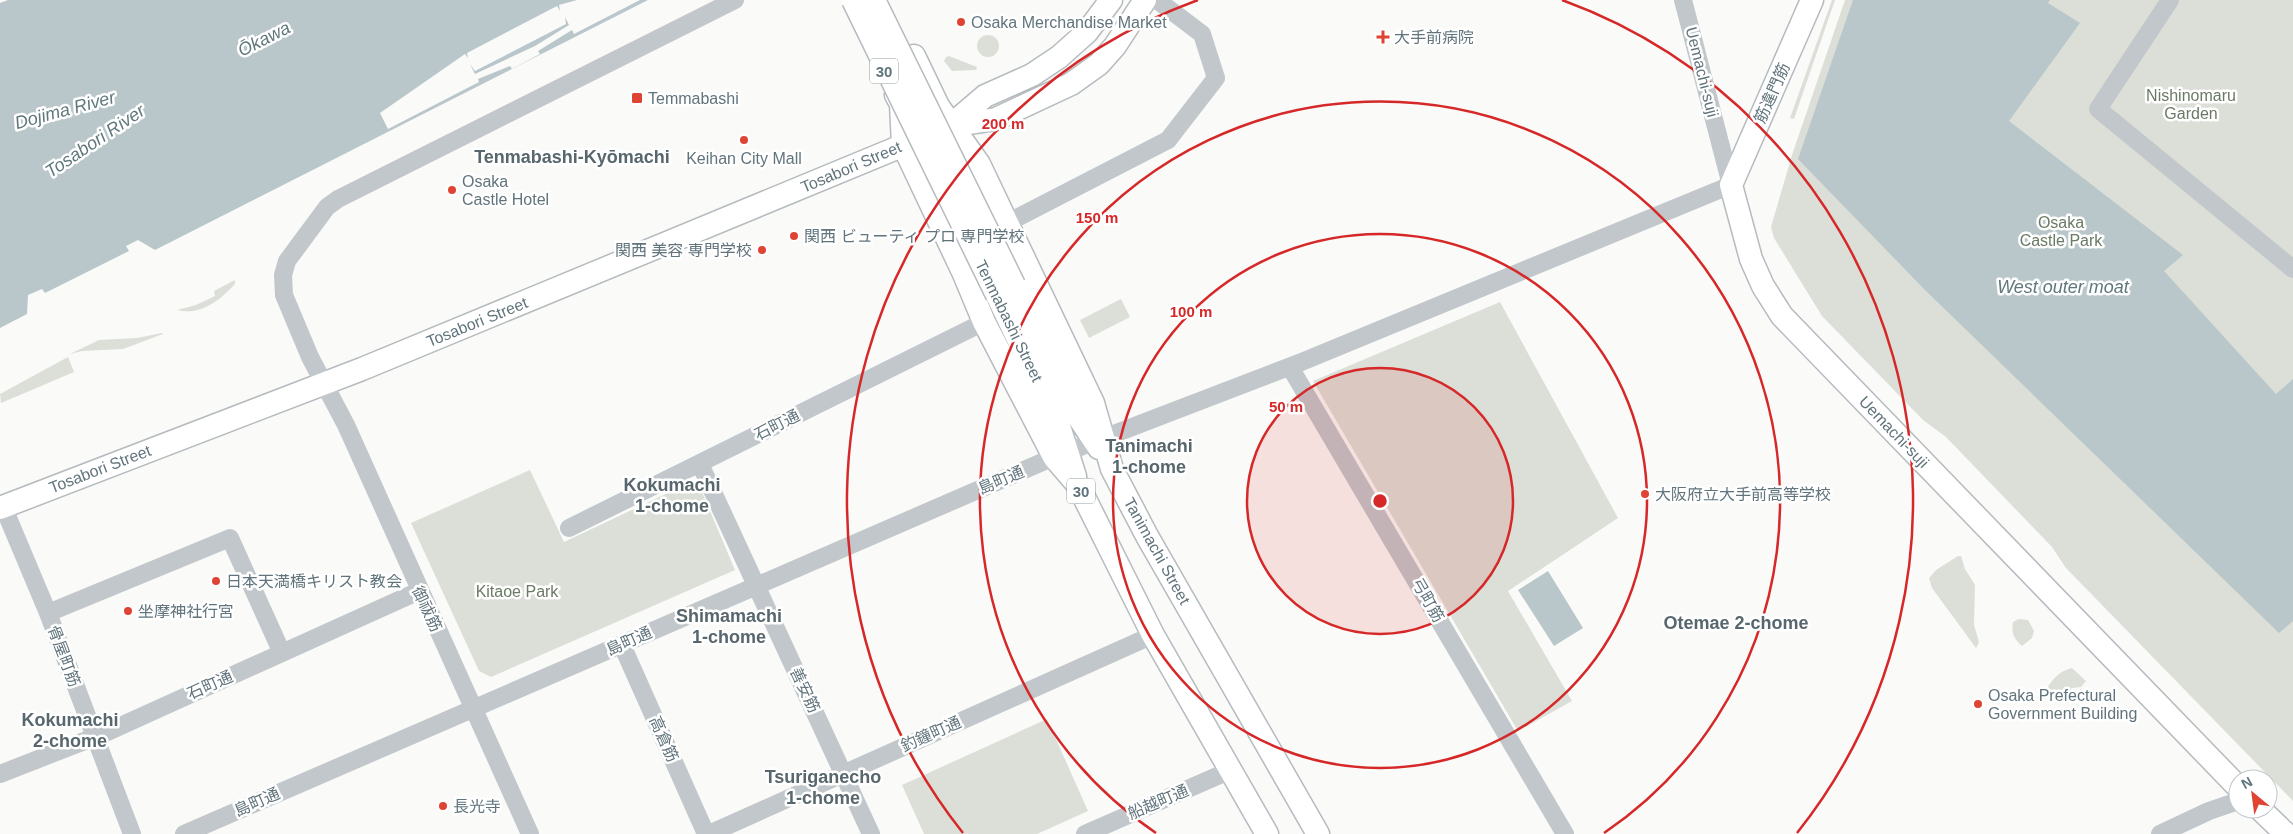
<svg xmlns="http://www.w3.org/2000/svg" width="2293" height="834" font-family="Arial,'Noto Sans JP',sans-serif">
	<rect width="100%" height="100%" fill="#fafaf8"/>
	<path fill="#dbdfd7" d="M1832 0H1835L1794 119 1790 118Z
		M1845 0H2293V801L2066 568 2052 547 1946 437 1923 420 1822 316 1774 238 1771 227 1792 155Z
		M977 46a11 11 0 1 1 22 0a11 11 0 1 1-22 0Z
		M949 56 977 67 976 70 952 71 944 61 946 57Z
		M235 280V284C220 300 201 316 177 310L196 305 215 296 214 291Z
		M1121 299 1130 317 1089 338 1080 320Z
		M1500 302 1618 518 1508 591 1572 701 1518 731 1313 381Z
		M162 333 163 334 123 349 82 351 70 354 99 340 137 338Z
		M68 357 74 372 1 403 0 394Z
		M530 470 564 542 691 482 699 485 735 570 491 677 479 671 411 523Z
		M1958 556H1961L1965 569 1975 585 1974 625 1979 642 1976 648 1932 588 1929 578 1936 570Z
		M2019 619 2028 620 2034 631 2032 638 2022 646C2014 639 2011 633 2013 622Z
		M2072 668 2086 681 2081 687 2072 688 2061 698 2052 695 2048 687C2054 677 2060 671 2072 668Z
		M1047 719 1088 811 1037 834H924L902 785Z"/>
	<path fill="#b9c7ca" d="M8 0H648L155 250 138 240 126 246 129 251 45 293 42 289 28 295 27 314 0 328V3Z
		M1853 0H2050L2048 3 2080 23 2009 121 2183 255 2164 271 2276 394 2293 379V621L2279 633 1925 290 1798 159Z
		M1548 571 1583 628 1554 646 1518 590Z"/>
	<path fill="#fafaf8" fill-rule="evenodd" d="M577 0H640L574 34 572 30 538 51 540 54 512 69 510 66 478 79 479 82 388 129 380 113 465 54 468 58 467 53 557 6 560 11 559 5ZM565 17 569 25 535 46 475 74 470 64 475 71 566 24Z"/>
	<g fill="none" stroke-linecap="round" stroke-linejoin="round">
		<g stroke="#b5bbbe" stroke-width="25">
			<path id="major" d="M1812 0 1731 185 1751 259 1763 286 1782 316 2238 787
				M914 56 938 106 979 164 1007 223 1093 403 1112 469 1147 536 1318 834
				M896 95 901 104 903 145 964 274 984 322 1054 457 1078 485 1153 635 1267 834
				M951 125 985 96 1032 75 1059 57 1087 32 1111 0
				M1014 285 1075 412 1099 448
				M997 295 1057 420 1075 476
				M0 508 362 369 950 126 996 119 1071 84 1099 64 1115 46 1145 0
				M2260 809 2286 834"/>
		</g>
		<path stroke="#c1c7ca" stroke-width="18" d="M2170 0 2098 109 2293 269
			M1007 223 1168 140 1216 78 1202 34 1157 0
			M1290 367 1565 834
			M700 464 871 834
			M3 506 48 613 132 834
			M569 528 984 322
			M48 613 230 538 282 653
			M622 645 706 834
			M0 774 105 733 419 591
			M184 834 1054 457 1299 363 1731 185 1683 0
			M530 834 346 425 310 357 284 295 283 275 287 261 327 207 338 199 735 0
			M709 834 1153 635
			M1085 834 1231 770
			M2160 834 2209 811 2238 801"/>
		<use href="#major" stroke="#fff" stroke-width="22"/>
		<g stroke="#b5bbbe" stroke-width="25" stroke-linecap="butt">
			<path id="major-bridge" d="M853 0 997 295
				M874 0 1014 285"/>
		</g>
		<use href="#major-bridge" stroke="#fff" stroke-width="22"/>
	</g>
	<circle cx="1380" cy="501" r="133" fill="#d62828" fill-opacity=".12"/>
	<g fill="none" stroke="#d62828" stroke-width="2.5">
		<circle cx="1380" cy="501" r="133"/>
		<circle cx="1380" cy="501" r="267"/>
		<path d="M1156 833A400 400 0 1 1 1604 833"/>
		<path d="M963 833A533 533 0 0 1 1198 0M1562 0A533 533 0 0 1 1797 833"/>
	</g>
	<g fill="#df4333" stroke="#fff" stroke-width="2">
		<circle cx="961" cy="22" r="5"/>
		<path d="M1380.5 29.5h5v5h5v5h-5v5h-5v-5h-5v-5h5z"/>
		<rect x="631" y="92" width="12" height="12" rx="2.5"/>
		<circle cx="744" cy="140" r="5"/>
		<circle cx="452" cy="190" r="5"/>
		<circle cx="794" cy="236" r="5"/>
		<circle cx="762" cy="250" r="5"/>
		<circle cx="1645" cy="494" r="5"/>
		<circle cx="216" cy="581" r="5"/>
		<circle cx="128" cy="611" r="5"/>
		<circle cx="1978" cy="704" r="5"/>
		<circle cx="443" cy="806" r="5"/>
	</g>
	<g text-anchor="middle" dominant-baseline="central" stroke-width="5" stroke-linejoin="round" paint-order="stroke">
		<g fill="#fff" stroke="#909ea3" stroke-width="1">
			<rect x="870" y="58.5" width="28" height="25" rx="4"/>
			<rect x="1067" y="478.5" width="28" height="25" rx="4"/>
		</g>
		<g font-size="15" font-weight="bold" fill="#61747c">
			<text x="884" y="71">30</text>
			<text x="1081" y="491">30</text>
		</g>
		<g font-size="16" fill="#61747c" stroke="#fff" text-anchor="start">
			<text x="971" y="22">Osaka Merchandise Market</text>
			<text x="1394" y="37">大手前病院</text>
			<text x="648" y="98">Temmabashi</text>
			<text x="744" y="158" text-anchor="middle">Keihan City Mall</text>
			<text x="462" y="181">Osaka<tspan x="462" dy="18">Castle Hotel</tspan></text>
			<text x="804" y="236">関西 ビューティ プロ 専門学校</text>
			<text x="752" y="250" text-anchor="end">関西 美容 専門学校</text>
			<text x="1655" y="494">大阪府立大手前高等学校</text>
			<text x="226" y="581">日本天満橋キリスト教会</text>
			<text x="138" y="611">坐摩神社行宮</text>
			<text x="1988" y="695">Osaka Prefectural<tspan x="1988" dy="18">Government Building</tspan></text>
			<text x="453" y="806">長光寺</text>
		</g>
		<g font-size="16" fill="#61747c" stroke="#fff">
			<text transform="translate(1702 72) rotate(76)">Uemachi-suji</text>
			<text transform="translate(1772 93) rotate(-66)">筋違門筋</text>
			<text transform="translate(851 167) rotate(-23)">Tosabori Street</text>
			<text transform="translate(1009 321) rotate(64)">Tenmabashi Street</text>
			<text transform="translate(477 322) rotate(-22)">Tosabori Street</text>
			<text transform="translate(777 425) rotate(-27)">石町通</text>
			<text transform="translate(1894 432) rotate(46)">Uemachi-suji</text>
			<text transform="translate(100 469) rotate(-21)">Tosabori Street</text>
			<text transform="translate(1001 480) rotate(-23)">島町通</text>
			<text transform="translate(1157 551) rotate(61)">Tanimachi Street</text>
			<text transform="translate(1428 600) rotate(60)">弓町筋</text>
			<text transform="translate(427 609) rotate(65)">御祓筋</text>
			<text transform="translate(629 641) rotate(-24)">島町通</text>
			<text transform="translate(64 656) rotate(69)">骨屋町筋</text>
			<text transform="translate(210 685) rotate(-24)">石町通</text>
			<text transform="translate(805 690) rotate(65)">善安筋</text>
			<text transform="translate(931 734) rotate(-24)">釣鐘町通</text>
			<text transform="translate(664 739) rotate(66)">高倉筋</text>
			<text transform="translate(257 802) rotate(-24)">島町通</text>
			<text transform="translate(1158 802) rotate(-23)">船越町通</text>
		</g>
		<g font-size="16" fill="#6b7a65" stroke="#fff">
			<text x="2191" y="95">Nishinomaru<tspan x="2191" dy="18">Garden</tspan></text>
			<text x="2061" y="222">Osaka<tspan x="2061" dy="18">Castle Park</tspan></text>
			<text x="517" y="591">Kitaoe Park</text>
		</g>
		<g font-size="18" font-style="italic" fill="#60787c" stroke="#fff">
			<text transform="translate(264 39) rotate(-27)">Ōkawa</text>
			<text transform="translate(65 110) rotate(-15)">Dojima River</text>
			<text transform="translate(95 141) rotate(-34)">Tosabori River</text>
			<text x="2063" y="287">West outer moat</text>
		</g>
		<g font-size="18" font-weight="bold" fill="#58676d" stroke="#fff">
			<text x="572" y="157">Tenmabashi-Kyōmachi</text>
			<text x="1149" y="446">Tanimachi<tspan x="1149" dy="21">1-chome</tspan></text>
			<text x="672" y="485">Kokumachi<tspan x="672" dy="21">1-chome</tspan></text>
			<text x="729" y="616">Shimamachi<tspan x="729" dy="21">1-chome</tspan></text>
			<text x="1736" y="623">Otemae 2-chome</text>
			<text x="70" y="720">Kokumachi<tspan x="70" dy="21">2-chome</tspan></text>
			<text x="823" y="777">Tsuriganecho<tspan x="823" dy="21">1-chome</tspan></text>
		</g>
	</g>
	<circle cx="1380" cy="501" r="8" fill="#d62828" stroke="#fff" stroke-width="2.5"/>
	<g font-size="15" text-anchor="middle" font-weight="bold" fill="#d62828" stroke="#fff" stroke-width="5" stroke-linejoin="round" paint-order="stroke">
		<text x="1003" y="129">200 m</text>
		<text x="1097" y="223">150 m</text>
		<text x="1191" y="317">100 m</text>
		<text x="1286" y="412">50 m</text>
	</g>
	<g transform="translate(2253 794) rotate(331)"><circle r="24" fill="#ffffff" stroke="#c0c7cb"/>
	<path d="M0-4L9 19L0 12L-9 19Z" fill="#df4333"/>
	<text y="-8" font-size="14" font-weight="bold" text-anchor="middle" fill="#61747c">N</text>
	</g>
</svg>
